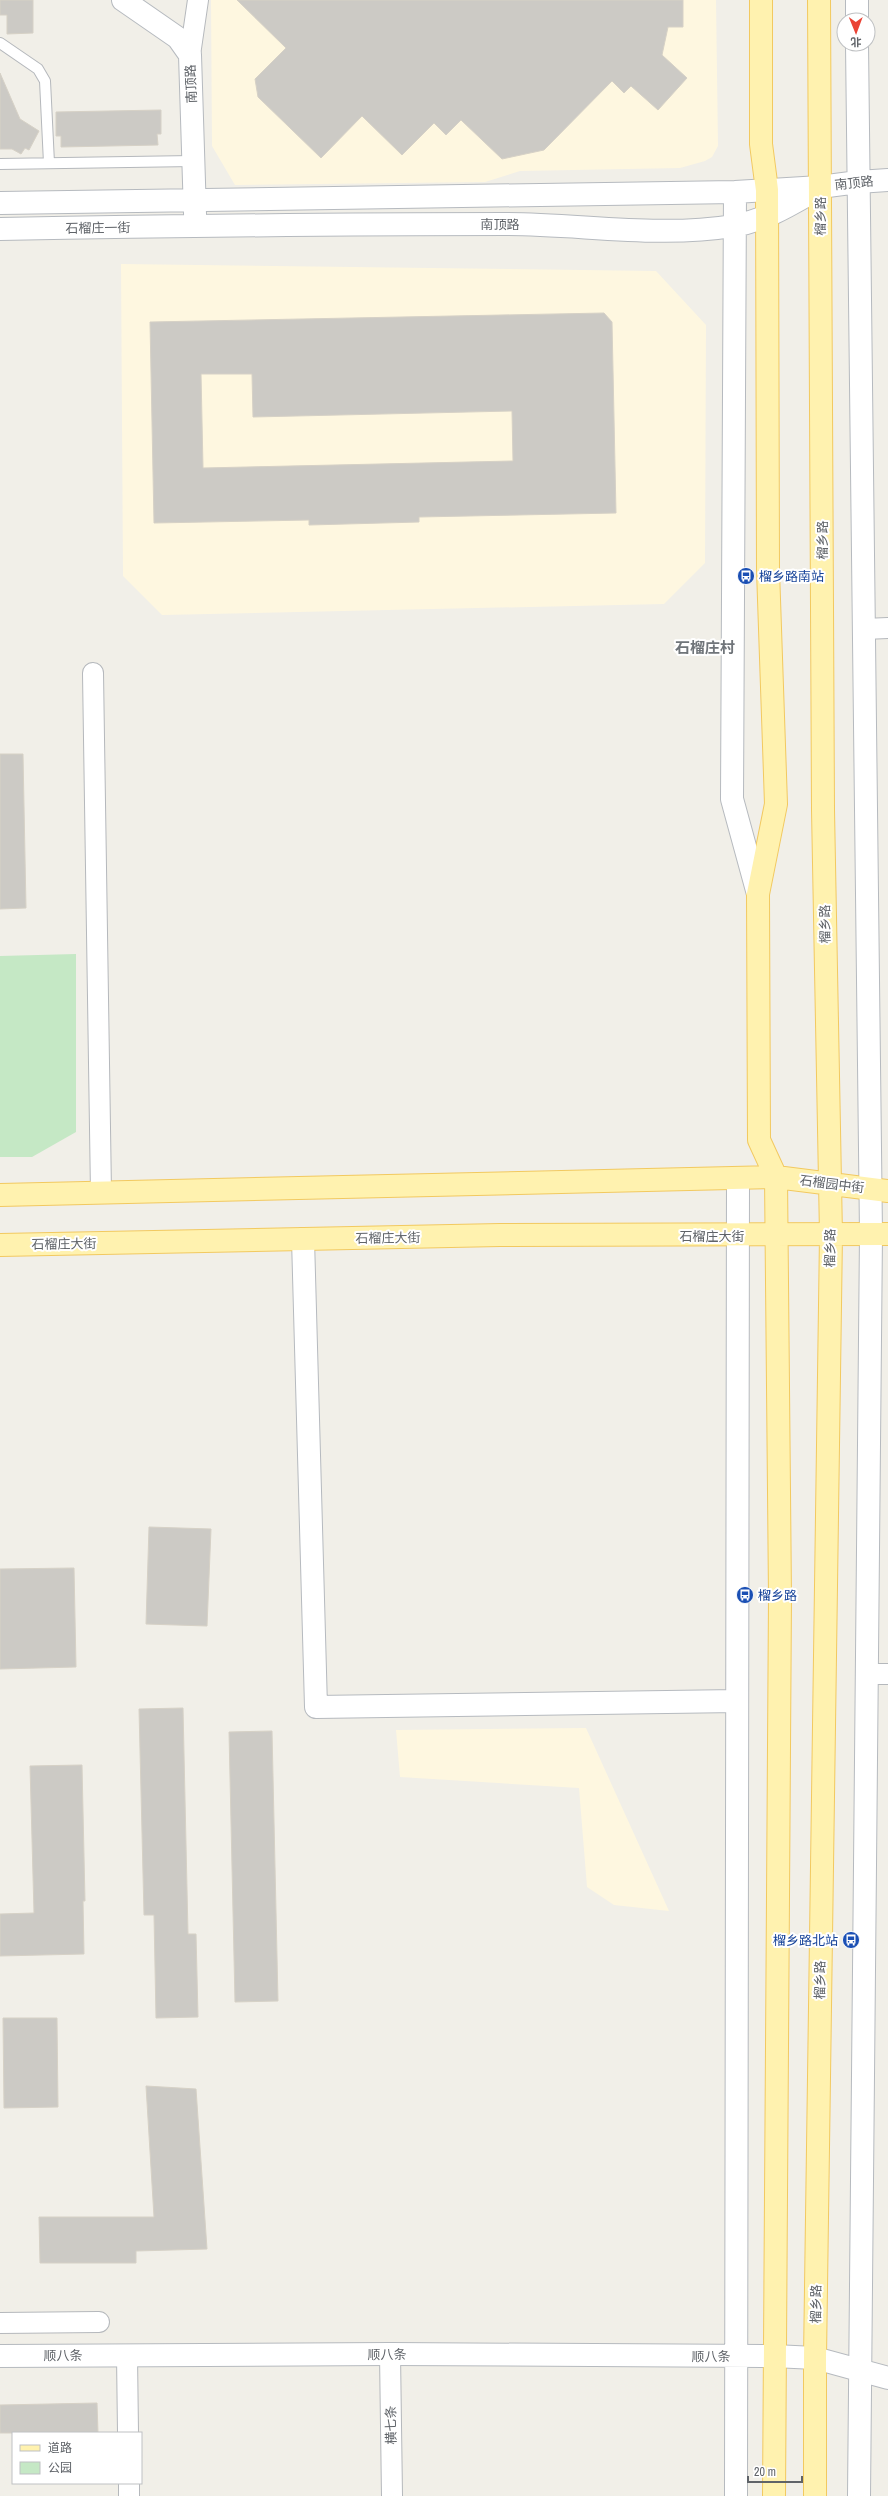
<svg xmlns="http://www.w3.org/2000/svg" width="888" height="2496" font-family="'Archivo Narrow','Noto Sans SC',sans-serif">
	<rect width="100%" height="100%" fill="#f1efe8"/>
	<path fill="#fef7e0" d="M211 0H716L718 146 712 157 705 161 680 168 520 171 485 182 235 185 212 146Z
		M121 264 656 271 706 325 705 563 664 604 162 615 123 576Z
		M586 1728 669 1911 614 1905 587 1887 579 1788 400 1777 396 1730Z"/>
	<path fill="#c5e8c5" d="M76 954V1132L32 1157H0V956Z"/>
	<path fill="#cccac5" stroke="#d6d1c6" fill-rule="evenodd" d="M0 0H33V33L7 34V15H0Z
		M237 0H683V27H668L662 55 687 78 658 110 631 86 624 93 612 81 544 150 502 159 461 120 446 135 434 123 402 155 362 116 321 158 258 97 255 79 286 48Z
		M0 73 20 119 39 131 29 150 25 148 21 154 12 149H0Z
		M161 110V134H157L158 145 61 147V136H56V112Z
		M604 313 612 322 616 513 419 517V522L309 525V520L154 523 150 322ZM201 374H252L253 417 512 411 513 461 203 468Z
		M0 754H23L26 908 0 909Z
		M149 1527 211 1529 207 1626 146 1624Z
		M74 1568 76 1667 0 1669V1569Z
		M183 1708 188 1934H196L198 2017 156 2018 154 1915H144L139 1709Z
		M272 1731 278 2001 235 2002 229 1732Z
		M82 1765 85 1901H83L84 1954 0 1956V1914L34 1913 30 1766Z
		M3 2018H57L58 2107 4 2108Z
		M146 2086 196 2089 207 2249 136 2251V2263H40L39 2217H154Z
		M97 2403 98 2433H0V2405Z"/>
	<g fill="none" stroke-linecap="round" stroke-linejoin="round">
		<g stroke="#b5b8bc" stroke-width="12">
			<path id="lane" d="M0 43 38 69 45 81 49 163
				M0 164 193 161"/>
		</g>
		<g stroke="#b5b8bc" stroke-width="22">
			<path id="street" d="M190 55 198 0
				M864 629 888 628
				M93 673 101 1193
				M867 1674H888
				M0 2323 99 2322
				M390 2354 392 2496
				M127 2355 128 2433
				M129 2483V2496"/>
		</g>
		<g stroke="#b6babf" stroke-width="24">
			<path id="secondary" d="M123 0 178 38 190 55 195 214
				M857 0V20
				M857 44 871 1234 859 2496
				M735 192 732 799 758 894
				M0 203 735 192 820 187 858 182 888 180
				M0 229C169 226 337 224 506 224 581 224 658 238 733 226 766 220 788 206 816 190
				M303 1239 316 1707 737 1701
				M0 2356 390 2354 774 2356 815 2358 888 2378
				M736 2496 738 1178"/>
		</g>
		<g stroke="#f2c960" stroke-width="24">
			<path id="primary" d="M761 0V144L767 190 768 570 776 804 758 894 759 1140 776 1177 780 1597 774 2496
				M0 1195 776 1177 888 1191
				M0 1245 500 1235 888 1234
				M815 2496V2358L831 1235 823 810 819 0"/>
		</g>
		<use href="#lane" stroke="#fff" stroke-width="10"/>
		<use href="#street" stroke="#fff" stroke-width="20"/>
		<use href="#secondary" stroke="#fff" stroke-width="22"/>
		<use href="#primary" stroke="#fff2af" stroke-width="22"/>
	</g>
	<defs>
		<g id="bus-disc" transform="scale(0.9)"><circle r="9.5" fill="#1a4fb4" stroke="#fff"/><path d="M-5-6H5V4H4V6H2V4H-2V6H-4V4H-5ZM-3.5-4V0h7V-4ZM-3.5 1.2v1.5H-2V1.2ZM2 1.2v1.5H3.5V1.2Z" fill="#fff"/></g>
	</defs>
	<g fill-rule="evenodd">
		<use href="#bus-disc" x="746" y="576"/>
		<use href="#bus-disc" x="745" y="1595"/>
		<use href="#bus-disc" x="851" y="1940"/>
	</g>
	<g text-anchor="middle" dominant-baseline="central" stroke-width="4" stroke-linejoin="round" paint-order="stroke">
		<g font-size="13" fill="#5f6368" stroke="#fff">
			<text transform="translate(191 84) rotate(-92)">南顶路</text>
			<text transform="translate(854 183) rotate(-6)">南顶路</text>
			<text transform="translate(820 216) rotate(-90)">榴乡路</text>
			<text x="500" y="224">南顶路</text>
			<text transform="translate(98 228) rotate(-1)">石榴庄一街</text>
			<text transform="translate(822 540) rotate(-90)">榴乡路</text>
			<text transform="translate(825 924) rotate(-91)">榴乡路</text>
			<text transform="translate(832 1184) rotate(7)">石榴园中街</text>
			<text x="712" y="1236">石榴庄大街</text>
			<text transform="translate(388 1238) rotate(-1)">石榴庄大街</text>
			<text transform="translate(64 1244) rotate(-1)">石榴庄大街</text>
			<text transform="translate(830 1248) rotate(-89)">榴乡路</text>
			<text transform="translate(820 1980) rotate(-89)">榴乡路</text>
			<text transform="translate(816 2304) rotate(-89)">榴乡路</text>
			<text x="387" y="2354">顺八条</text>
			<text x="63" y="2355">顺八条</text>
			<text x="711" y="2356">顺八条</text>
			<text transform="translate(391 2425) rotate(-91)">横七条</text>
		</g>
		<g font-size="13" fill="#164399" stroke="#fff" text-anchor="start">
			<text x="759" y="576">榴乡路南站</text>
			<text x="758" y="1595">榴乡路</text>
			<text x="838" y="1940" text-anchor="end">榴乡路北站</text>
		</g>
		<g font-size="15" font-weight="bold" fill="#70757a" stroke="#fff">
			<text x="705" y="647">石榴庄村</text>
		</g>
	</g>
	<rect x="12" y="2432" width="130" height="52" fill="#ffffff" stroke="#bfc1c3"/>
	<rect x="20" y="2445" width="20" height="6" fill="#fff2af" stroke="#bfc1c3"/>
	<text x="48" y="2452" font-size="12" fill="#5f6368">道路</text>
	<rect x="20" y="2462" width="20" height="12" fill="#c5e8c5" stroke="#bfc1c3"/>
	<text x="48" y="2472" font-size="12" fill="#5f6368">公园</text>
	<g transform="translate(856 32) rotate(179)"><circle r="19" fill="#ffffff" stroke="#bfc1c3"/>
	<path d="M0-3L7 15L0 10L-7 15Z" fill="#ea4335"/>
	<text y="-6" font-size="11" font-weight="bold" text-anchor="middle" fill="#5f6368">北</text>
	</g>
	<path d="M748 2476v6h54v-6" fill="none" stroke="#5f6368" stroke-width="2"/>
	<text x="754" y="2476" font-size="12" fill="#5f6368" stroke="#ffffff" stroke-width="3" paint-order="stroke">20 m</text>
</svg>
